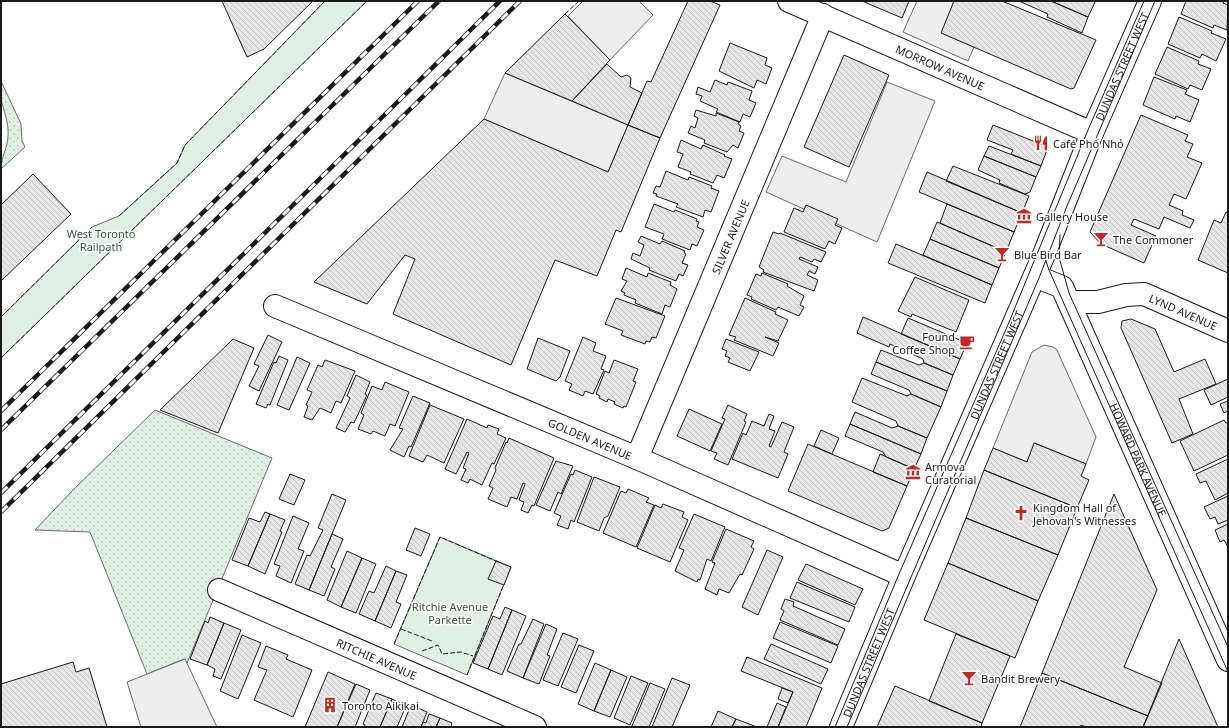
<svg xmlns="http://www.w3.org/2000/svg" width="1229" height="728" font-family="'Noto Sans',sans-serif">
	<defs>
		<pattern id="grass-dots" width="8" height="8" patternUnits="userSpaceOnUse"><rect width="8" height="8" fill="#e0efe3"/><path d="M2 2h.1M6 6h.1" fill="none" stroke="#c0ccc2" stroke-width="1.8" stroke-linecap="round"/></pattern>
		<pattern id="building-back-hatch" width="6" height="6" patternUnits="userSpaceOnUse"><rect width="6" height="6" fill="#e6e6e6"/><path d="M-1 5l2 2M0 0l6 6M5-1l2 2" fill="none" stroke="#c5c5c5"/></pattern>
	</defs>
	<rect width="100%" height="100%" fill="#fff"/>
	<path fill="url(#grass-dots)" stroke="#6a6a6a" d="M1 81 21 124 22 141 25 147 1 169C1 157 8 147 8 136 9 123 4 112 1 99 0 94 1 87 1 81Z
		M155 410 272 458 187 663 184 659 147 674 90 532 35 530 74 489Z"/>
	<path fill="#e0efe3" stroke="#6a6a6a" d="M325 1H367L1 358V317L92 227 119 216 177 163 185 145Z
		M440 537 511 567 467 675 394 644Z"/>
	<path fill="#ededed" stroke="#6a6a6a" d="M583 1H639L653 15 610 60 568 16Z
		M917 1H954L942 33 974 47 968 61 903 32Z
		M505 73 628 125 608 172 484 119Z
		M887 82 935 101 877 242 766 192 782 156 846 182Z
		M1044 345 1053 347 1057 350 1096 437 1086 464 1035 443 1027 462 993 448 1032 352Z
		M185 659 217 727H141L127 682Z"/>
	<path fill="url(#building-back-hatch)" stroke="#1a1a1a" d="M222 1H313L264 49 247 57Z
		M688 1H710L720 5 660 138 628 125 647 81 651 82Z
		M862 1H909L902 18Z
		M954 1H1002L1096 40 1074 88 1071 89 941 33Z
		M1019 1H1051L1088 17 1082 33 1047 17 1048 14Z
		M1051 1H1092L1095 2 1088 17Z
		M1186 1H1224L1223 3 1228 5 1227 30 1214 25 1213 28 1181 14Z
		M565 14 610 60 572 101 505 73Z
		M1179 17 1212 31 1211 33 1226 39 1216 61 1202 54 1200 58 1168 44Z
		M730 43 767 58 765 65 772 68 766 84 757 80 754 88 719 71Z
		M1167 47 1199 61 1198 64 1211 69 1202 90 1190 85 1188 89 1155 74Z
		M844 55 889 75 849 167 804 147Z
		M607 64 621 77 627 75 631 78 630 87 642 93 628 125 572 101Z
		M1154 77 1187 90 1185 94 1199 100 1190 122 1176 116 1175 119 1143 105Z
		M715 80 727 85 728 82 752 91 749 100 756 103 750 117 743 114 740 122 716 112 718 109 700 101 702 96 696 94 698 87 710 92Z
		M696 110 716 116V113L739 122 738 124 741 126 739 131 744 133 738 148 733 145 727 152 704 143 705 140 688 133 691 126 695 128 698 118 694 116Z
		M1141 115 1188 135 1185 141 1193 144 1187 157 1202 163 1186 199 1174 194 1169 205 1183 211 1182 215 1194 220 1190 228 1164 217 1159 229 1134 219 1131 225 1156 236 1144 263 1101 244 1090 232Z
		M484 119 608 172 628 125 660 138 621 232 616 230 597 276 555 260 511 365 393 314 415 259 405 255 367 304 314 282Z
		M993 125 1048 147 1041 166 1011 154 1013 150 987 140Z
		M681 140 701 149 703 145 725 155 724 156 732 159 724 178 717 175 713 183 690 174 691 172 678 167 683 154 677 152Z
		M989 146 1041 166 1036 177 984 156Z
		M984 156 1036 177 1030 192 1025 194 999 183 1000 180 978 170Z
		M953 166 1029 196 1022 213 946 181Z
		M666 171 688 180 689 177 712 186 711 188 719 191 711 212 705 210 703 217 676 207 678 204 656 196 657 194 653 193 656 186 660 187Z
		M927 172 1022 213 1014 232 919 192Z
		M33 174 71 214 1 281V205Z
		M654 204 674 212 675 210 697 219 696 221 699 222 697 227 704 230 697 246 692 244 690 250 662 239 664 234 645 227Z
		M947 204 1014 232 1006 252 940 223Z
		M806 205 838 219 835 225 842 228 835 244 829 241 825 249 784 232 794 208 803 212Z
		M1226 212 1228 213V273L1198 260 1214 220 1221 223Z
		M937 222 1006 252 999 268 930 239Z
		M773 232 779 234 780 233 826 252 821 262 814 259 812 262 800 257 799 259 818 267 815 274 809 271 807 275 818 280 814 291 763 272 764 270 759 267Z
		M641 236 660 244 662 241 685 251 684 253 686 254 682 263 688 265 683 276 679 274 676 281 649 270 650 268 631 259 633 253 640 256 644 245 638 242Z
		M930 239 999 268 992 285 923 255Z
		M896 244 992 285 985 303 888 263Z
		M626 268 647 277 648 273 671 282 670 285 677 289 670 307 665 305 662 314 635 303 636 300 624 295 625 293 621 291 627 281 622 279Z
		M762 273 788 284 787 286 804 296 800 305 804 307 799 316 778 307 776 310 751 299 752 297 747 295 756 274 761 276Z
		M915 277 969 300 956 332 912 314 911 317 898 311Z
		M616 298 665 316 656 338 652 337 650 342 646 341 645 344 621 335 623 331 605 324Z
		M745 298 776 312 775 314 788 320 778 341 765 337 779 343 773 356 734 340 736 337 729 335Z
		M863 317 960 359 953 375 924 363 923 359 890 344 889 347 857 333Z
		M908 318 967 343 960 359 901 334Z
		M1131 319 1155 329 1174 372 1205 359 1216 384 1179 399 1193 434 1172 443 1121 328 1122 321Z
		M268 335 282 342 259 391 249 386 259 366 254 364Z
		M583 337 596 343 593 351 606 356 601 369 604 370 593 394 585 391 583 396 569 390 572 384 565 381Z
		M538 338 570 351 560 377 556 381 527 369Z
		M233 339 254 348 218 433 160 410Z
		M726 339 759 352 750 371 728 362 730 358 725 356 727 351 722 349Z
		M881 350 919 365 924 363 953 375 947 391 876 362Z
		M279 356 288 360 270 405 268 404 266 408 256 404 274 362 276 363Z
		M297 357 310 363 289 410 277 405Z
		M325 360 355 371 341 403 336 401 331 413 320 408 312 420 304 417 308 406 306 405 312 392 307 390 318 365 322 367Z
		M614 360 638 369 633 381 636 382 626 407 624 406 623 408 614 404 615 402 608 399 607 402 599 398 600 396 596 394 605 371 609 373Z
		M876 362 947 391 941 407 911 394 909 390 871 374Z
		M356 375 370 382 365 394 367 395 354 423 351 422 345 432 336 428 350 398 347 396Z
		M862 378 907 396 911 394 941 407 927 438 898 426 896 421 852 402Z
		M1228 379V397L1211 405 1204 390Z
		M385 382 409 392 395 426 390 424 385 436 373 431 371 434 358 429 364 415 361 413 372 386 382 390Z
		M413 396 430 403 411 447 409 446 404 457 390 450 403 429 399 428Z
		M1228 401V411L1224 413 1220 404Z
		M430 405 464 419 444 463 427 455 423 462 409 456Z
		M728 405 747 414 744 421 746 422 728 465 714 459 717 453 711 451 725 419 722 418Z
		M689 409 722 424 710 451 677 436Z
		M855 412 892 428 898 426 927 438 921 454 850 424Z
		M769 414 774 416 769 429 775 431 769 446 771 447 782 422 794 427 784 452 788 454 778 478 732 459 743 433 746 435 752 421 764 426Z
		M467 419 487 428 488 425 499 429 497 434 506 438 494 464 492 463 482 485 470 479 468 483 461 480 466 469 463 468 469 453 467 452 456 474 445 469Z
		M1224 420 1226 423 1228 422V455L1194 471 1180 441Z
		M850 424 921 454 914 469 886 457 883 452 845 436Z
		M821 430 839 438 832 454 814 446Z
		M509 438 554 458 534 506 532 505 528 513 521 510 524 502 519 500 525 484 523 483 517 499 511 497 507 507 488 499 493 488 489 486 496 470 495 468 506 442 507 443Z
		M1034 443 1086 464 1081 476 1089 480 1077 508 984 470 993 448 1027 462Z
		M808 444 907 486 889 528 882 531 788 491Z
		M880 454 914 469 907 486 873 472Z
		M1228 459V493L1215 500 1206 481 1200 483 1196 474Z
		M556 461 573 466 561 494 558 492 550 511 536 505Z
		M575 470 592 477 574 522 571 520 568 529 557 525 561 516 554 513 571 474 573 475Z
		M984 470 1077 508 1058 555 966 518Z
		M290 474 305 480 294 505 279 499Z
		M594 477 620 487 608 516 604 518 599 531 577 522Z
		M628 489 649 498 646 502 654 505 636 547 603 533 621 491 626 493Z
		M332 494 346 500 309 590 295 584 307 555 310 556 323 530 318 528Z
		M1114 494 1157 590 1124 667 1162 683 1148 716 1042 673Z
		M1228 496V520L1218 524 1215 517 1210 519 1204 507Z
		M663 504 684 512 682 517 688 520 670 562 637 548 655 505 661 508Z
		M265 512 270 514 248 566 232 560 249 518 260 522Z
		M270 514 285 520 280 531 282 532 265 574 248 566Z
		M694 514 725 527 711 561 707 559 700 580 698 579 697 582 675 571 684 550 679 548Z
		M293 516 309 523 298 549 304 551 291 583 276 576 280 566 274 564Z
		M966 518 1058 555 1038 601 948 563Z
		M1228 524V547L1224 540 1220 542 1215 530Z
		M415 528 430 534 421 556 406 550Z
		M726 529 754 541 751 547 754 549 742 575 740 574 729 593 719 589 717 595 705 589 715 563 712 562Z
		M332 534 343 539 331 567 335 569 324 596 309 590Z
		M767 550 783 557 758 615 742 607Z
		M347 551 362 558 341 607 327 600Z
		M362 558 376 564 356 613 341 607Z
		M496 561 511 567 504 585 488 579Z
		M948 563 1038 601 1015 658 924 620Z
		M806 564 863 589 855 605 798 580Z
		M386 566 396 571 375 621 359 614 369 591 374 593Z
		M396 571 407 575 396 602 401 604 391 628 375 621Z
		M797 582 855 607 849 622 790 598Z
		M785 599 794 602 793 606 845 629 838 645 780 620 784 611 781 609Z
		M505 607 512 610 488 669 473 663 493 616 500 619Z
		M512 610 526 616 502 675 488 669Z
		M210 617 224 623 207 665 190 659 205 621 208 623Z
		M533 619 544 624 523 678 507 671 519 644H521Z
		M780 622 838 646 831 663 773 638Z
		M224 623 241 630 221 679 213 676 215 669 207 665Z
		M546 624 557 629 547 655 550 656 539 684 523 678Z
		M563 633 578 639 558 686 543 680Z
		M956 634 1010 656 982 723 929 701Z
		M242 635 261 643 238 699 220 691Z
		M1179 639 1218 727H1143Z
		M771 644 828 669 821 684 764 659Z
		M579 645 594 651 576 693 561 687Z
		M266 646 288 655 286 659 312 670 293 717 254 700 267 670 258 667Z
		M747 657 822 688 806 727H778L793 692 741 671Z
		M73 662 76 672 89 668 107 727H1V684Z
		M595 663 611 670 594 711 578 704Z
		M611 670 627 677 610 717 594 711Z
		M328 672 355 684 337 727H305Z
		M1042 673 1148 716 1143 727H1086L1081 725 1080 727H1020Z
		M631 676 648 683 630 725 614 718Z
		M672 678 690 685 672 727H652Z
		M650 683 665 689 649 727H635L632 726Z
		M356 684 370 690 355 727H337Z
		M895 686 982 723 981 727H877Z
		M782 688 793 692 788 703 778 699Z
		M376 693 392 699 380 727H364L365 725 363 724Z
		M392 699 406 706 397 727H380Z
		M777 703 786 707 778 727H767Z
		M411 705 427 712 421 727H402Z
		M718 711 736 719 732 727H711Z
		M429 714 440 718 436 727H421L423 722 426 723Z
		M440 718 452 723 451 727H436Z
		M736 719 757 727H732Z"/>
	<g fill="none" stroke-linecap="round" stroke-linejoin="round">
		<g stroke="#1a1a1a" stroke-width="24">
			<g id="minor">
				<path id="s1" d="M789 1 1092 133"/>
				<path id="s2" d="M1035 276 1062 287 1228 660"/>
				<path id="s3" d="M1069 302H1098L1126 295 1144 294 1228 331"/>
				<path id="s4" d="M275 306 637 458 904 576"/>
				<path id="s5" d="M637 458 823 15"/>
				<path id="s6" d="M219 590 535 727"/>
			</g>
		</g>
		<g stroke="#1a1a1a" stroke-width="24">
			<g id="major">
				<path id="s7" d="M841 727 904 576 1045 252 1092 133 1150 1"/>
			</g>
		</g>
		<use href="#minor" stroke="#fff" stroke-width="22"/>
		<use href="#major" stroke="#fff" stroke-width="22"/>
		<path stroke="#1a1a1a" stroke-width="1" d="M1060 235 1059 257 1069 293 1228 647
			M1045 258 1049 270 1228 672
			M835 727 899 574 1007 327 1088 130 1144 1
			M847 727 1039 278 1067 206 1155 1"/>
		<g stroke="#1a1a1a" stroke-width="4.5">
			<path id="rail" d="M1 411 418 1
				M1 430 439 1
				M1 493 500 1
				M1 512 520 1"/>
		</g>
		<use href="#rail" stroke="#fff" stroke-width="3" stroke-dasharray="9" stroke-linecap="butt"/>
		<path stroke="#1a1a1a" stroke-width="1" stroke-dasharray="5 2" stroke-linecap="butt" d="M565 14 579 1
			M119 216 177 163 185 145 325 1
			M1 317 92 227
			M1 358 367 1
			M401 629 432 641
			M394 644 440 537 498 562
			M422 651 438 645 442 654 461 652 473 656
			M467 675 504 584"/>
	</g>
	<defs>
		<g id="restaurant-bare" transform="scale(1.2)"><path d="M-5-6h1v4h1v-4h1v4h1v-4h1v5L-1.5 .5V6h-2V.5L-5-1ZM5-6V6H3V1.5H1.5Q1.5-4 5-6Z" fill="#c62828" stroke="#fff" stroke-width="2.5" paint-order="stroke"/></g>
		<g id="museum-bare" transform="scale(1.2)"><path d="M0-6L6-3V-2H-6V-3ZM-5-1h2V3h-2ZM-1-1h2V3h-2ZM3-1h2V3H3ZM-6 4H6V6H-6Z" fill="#c62828" stroke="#fff" stroke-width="2.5" paint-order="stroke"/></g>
		<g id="bar-bare" transform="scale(1.2)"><path d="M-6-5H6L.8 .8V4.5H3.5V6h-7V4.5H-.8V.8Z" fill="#c62828" stroke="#fff" stroke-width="2.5" paint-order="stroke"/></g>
		<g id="cafe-bare" transform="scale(1.2)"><path d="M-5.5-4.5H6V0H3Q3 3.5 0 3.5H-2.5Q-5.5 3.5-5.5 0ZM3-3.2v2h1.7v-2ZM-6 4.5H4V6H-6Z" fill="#c62828" stroke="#fff" stroke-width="2.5" paint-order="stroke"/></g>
		<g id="church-bare" transform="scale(1.2)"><path d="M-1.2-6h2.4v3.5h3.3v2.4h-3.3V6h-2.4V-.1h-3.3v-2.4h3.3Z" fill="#c62828" stroke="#fff" stroke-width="2.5" paint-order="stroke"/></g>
		<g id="building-bare" transform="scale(1.2)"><path d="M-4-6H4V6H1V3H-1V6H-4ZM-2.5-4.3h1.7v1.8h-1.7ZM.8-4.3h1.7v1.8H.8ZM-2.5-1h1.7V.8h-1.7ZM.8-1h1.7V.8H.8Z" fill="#c62828" stroke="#fff" stroke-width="2.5" paint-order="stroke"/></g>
	</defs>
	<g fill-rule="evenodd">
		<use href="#restaurant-bare" x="1041" y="143"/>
		<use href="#museum-bare" x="1024" y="216"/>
		<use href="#bar-bare" x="1101" y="239"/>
		<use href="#bar-bare" x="1002" y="254"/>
		<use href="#cafe-bare" x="967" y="342"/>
		<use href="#museum-bare" x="913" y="472"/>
		<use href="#church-bare" x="1021" y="513"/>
		<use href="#bar-bare" x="969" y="678"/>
		<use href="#building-bare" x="330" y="705"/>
	</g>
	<g text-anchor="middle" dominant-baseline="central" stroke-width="3" stroke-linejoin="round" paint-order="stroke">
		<g font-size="11" fill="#1a1a1a" stroke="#fff">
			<text stroke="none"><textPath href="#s1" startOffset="165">MORROW AVENUE</textPath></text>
			<text stroke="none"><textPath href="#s7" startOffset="718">DUNDAS STREET WEST</textPath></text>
			<text stroke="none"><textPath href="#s5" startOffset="240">SILVER AVENUE</textPath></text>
			<text stroke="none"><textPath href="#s3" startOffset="119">LYND AVENUE</textPath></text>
			<text stroke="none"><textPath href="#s7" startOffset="394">DUNDAS STREET WEST</textPath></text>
			<text stroke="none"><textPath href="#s4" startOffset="342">GOLDEN AVENUE</textPath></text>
			<text stroke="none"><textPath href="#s2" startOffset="218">HOWARD PARK AVENUE</textPath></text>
			<text stroke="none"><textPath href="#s6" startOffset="172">RITCHIE AVENUE</textPath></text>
			<text stroke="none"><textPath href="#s7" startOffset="70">DUNDAS STREET WEST</textPath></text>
		</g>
		<g font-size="11" fill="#1a1a1a" stroke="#fff" text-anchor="start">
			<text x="1053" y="143">Café Phố Nhỏ</text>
			<text x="1036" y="216">Gallery House</text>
			<text x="1113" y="239">The Commoner</text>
			<text x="1014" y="254">Blue Bird Bar</text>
			<text x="955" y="336" text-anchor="end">Found<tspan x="955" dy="13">Coffee Shop</tspan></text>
			<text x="925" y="466">Armova<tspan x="925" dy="13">Curatorial</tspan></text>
			<text x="1033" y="507">Kingdom Hall of<tspan x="1033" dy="13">Jehovah's Witnesses</tspan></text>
			<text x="981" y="678">Bandit Brewery</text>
			<text x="342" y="705">Toronto Aikikai</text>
		</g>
		<g font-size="11" fill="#2b5a34" stroke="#fff">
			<text x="101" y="233">West Toronto<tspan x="101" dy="13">Railpath</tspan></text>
			<text x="450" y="606">Ritchie Avenue<tspan x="450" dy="13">Parkette</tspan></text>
		</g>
	</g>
	<rect width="1229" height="728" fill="none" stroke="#1a1a1a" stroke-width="4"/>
</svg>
